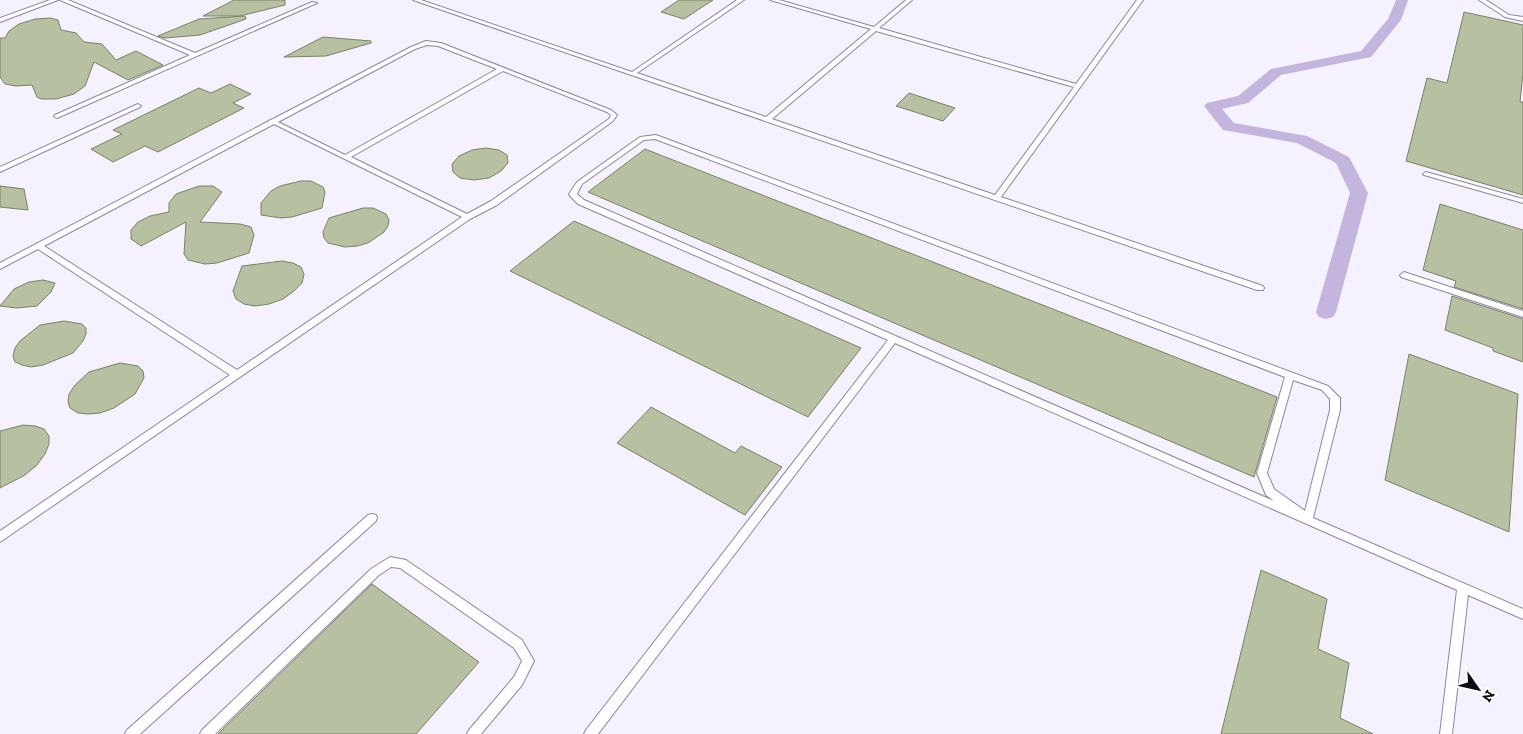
<svg xmlns="http://www.w3.org/2000/svg" width="1523" height="734" font-family="'Zilla Slab',serif">
	<rect width="100%" height="100%" fill="#f6f1fe"/>
	<g fill="none" stroke-linecap="round" stroke-linejoin="round">
		<path fill="#c4b5de" fill-rule="evenodd" d="M1396 0H1408L1401 20 1371 57 1281 75 1248 103 1222 109 1234 123 1307 136 1349 157 1368 193 1336 312 1333 317 1326 319 1319 317 1316 312 1350 193 1336 163 1297 143 1223 130 1204 106 1207 103 1238 96 1271 69 1361 51 1388 19Z"/>
	</g>
	<path fill="#b7c1a2" stroke="#788265" d="M234 0H285V5L240 16H203Z
		M679 0H713L684 19 661 12Z
		M1464 12 1523 25V73L1520 102H1523V195L1406 161 1427 78 1447 83Z
		M245 16 246 19 200 35 165 38 158 36 199 19Z
		M50 18 58 20 61 30 76 33 84 42 102 44 116 60 136 51 163 65 128 80 94 62 85 86 74 94 56 99H41L37 97 32 85 16 86 5 84 0 77V38H5L9 31 19 24 35 19Z
		M323 37 371 41V43L326 56 284 57Z
		M230 84 251 94 233 103 244 108 158 152 145 146 113 162 91 149 122 134 113 130 199 88 211 93Z
		M909 93 955 108 943 121 896 106Z
		M486 148 499 150 507 155 508 163 501 171 489 178 474 180 460 178 453 172 452 164 459 156 472 150Z
		M645 149 1277 397 1254 477 588 192Z
		M301 181H311L323 187 325 192 322 208 292 217 281 218 261 215V203L271 191 280 186Z
		M0 186 24 189 28 210 0 207Z
		M199 186H213L222 192 200 222 240 224 251 227 254 235 249 253 217 263 205 264 188 260 184 254 186 222 141 246 131 239V230L138 222 150 216 169 212V203L176 194Z
		M1440 204 1523 230V309L1454 287 1456 281 1423 270Z
		M363 208H373L386 214 389 220 388 226 384 232 368 243 357 246 345 247 328 243 324 238 323 232 329 218Z
		M574 221 861 348 808 417 510 271Z
		M282 261 293 263 301 267 304 274 302 283 294 291 283 299 269 304 255 306 244 304 236 299 233 291 242 266Z
		M43 280 55 283 51 292 37 306 17 308 0 306 14 289 29 282Z
		M1452 296 1523 319V362L1493 351V348L1445 330Z
		M64 321 82 324 86 328V334L83 341 73 353 43 365 31 367 22 365 15 362 13 356 15 348 20 341 40 325Z
		M1409 354 1518 394 1509 532 1385 480Z
		M120 363 138 366 143 371 144 378 135 394 114 408 100 413 88 414 78 413 70 408 68 402 69 394 75 385 89 372Z
		M651 407 735 453 741 446 782 467 745 515 617 443Z
		M23 425 35 426 44 429 49 436V444L45 454 37 465 25 475 0 488V431Z
		M1261 570 1327 599 1318 649 1349 663 1340 718 1373 734H1221Z
		M372 584 479 662 416 734H218Z"/>
	<g fill="none" stroke-linecap="round" stroke-linejoin="round">
		<g stroke="#8f84a0" stroke-width="2">
			<path id="service" d="M50 0H58L0 22V18Z
				M60 0H68L195 53 312 2 317 3 57 118 54 116 55 115 190 55Z
				M413 0H421L632 72 737 0H744L637 73 766 117 871 29 770 0H779L874 27 906 0H912L879 28 1076 84 1137 0H1143L1001 197 1263 286 1264 288 1263 290H1257ZM876 31 1074 87 995 195 772 119Z
				M1479 0H1486L1509 15 1523 17V21L1505 17Z
				M426 41 441 43 611 110 617 115 613 121 497 205 470 219 0 542V531L230 375 38 249 0 269V263L269 121 270 120 273 119 411 47ZM427 45 438 46 497 69 345 155 278 122 415 49ZM503 71 607 112 611 115 609 119 491 201 467 214 351 157ZM274 124 462 217 237 370 44 246Z
				M138 104 141 106 140 107 0 172V167Z
				M656 135 1328 386 1340 398V410L1313 518 1523 609V619L1468 595 1452 734H1440L1457 590 895 343 598 734H584L586 730 888 340 578 204 570 196 569 194 577 182 640 137ZM655 139 1285 377 1257 473 1266 495 1274 501 584 200 577 194 582 184 644 140ZM1293 380 1322 390 1330 399V410L1305 511 1274 489 1267 473Z
				M1426 172 1523 199V203L1424 175 1423 174Z
				M1404 272 1523 311V317L1401 277 1400 275Z
				M372 514 376 515 377 518 376 521 140 734H125L127 730 368 515Z
				M390 557 406 560 522 640 534 661 522 685 481 734H467L469 730 514 677 522 661 514 648 400 568 391 567 379 575 215 734H200L202 730 371 569Z"/>
		</g>
		<use href="#service" fill="#fff" fill-rule="evenodd"/>
	</g>
	<g transform="translate(1478 689) rotate(124)" stroke="#ffffff" stroke-width="4" paint-order="stroke">
	<path d="M0-4L9 19L0 12L-9 19Z" fill="#0e0a14"/>
	<text y="-8" font-size="14" font-weight="bold" text-anchor="middle" fill="#0e0a14">N</text>
	</g>
</svg>
